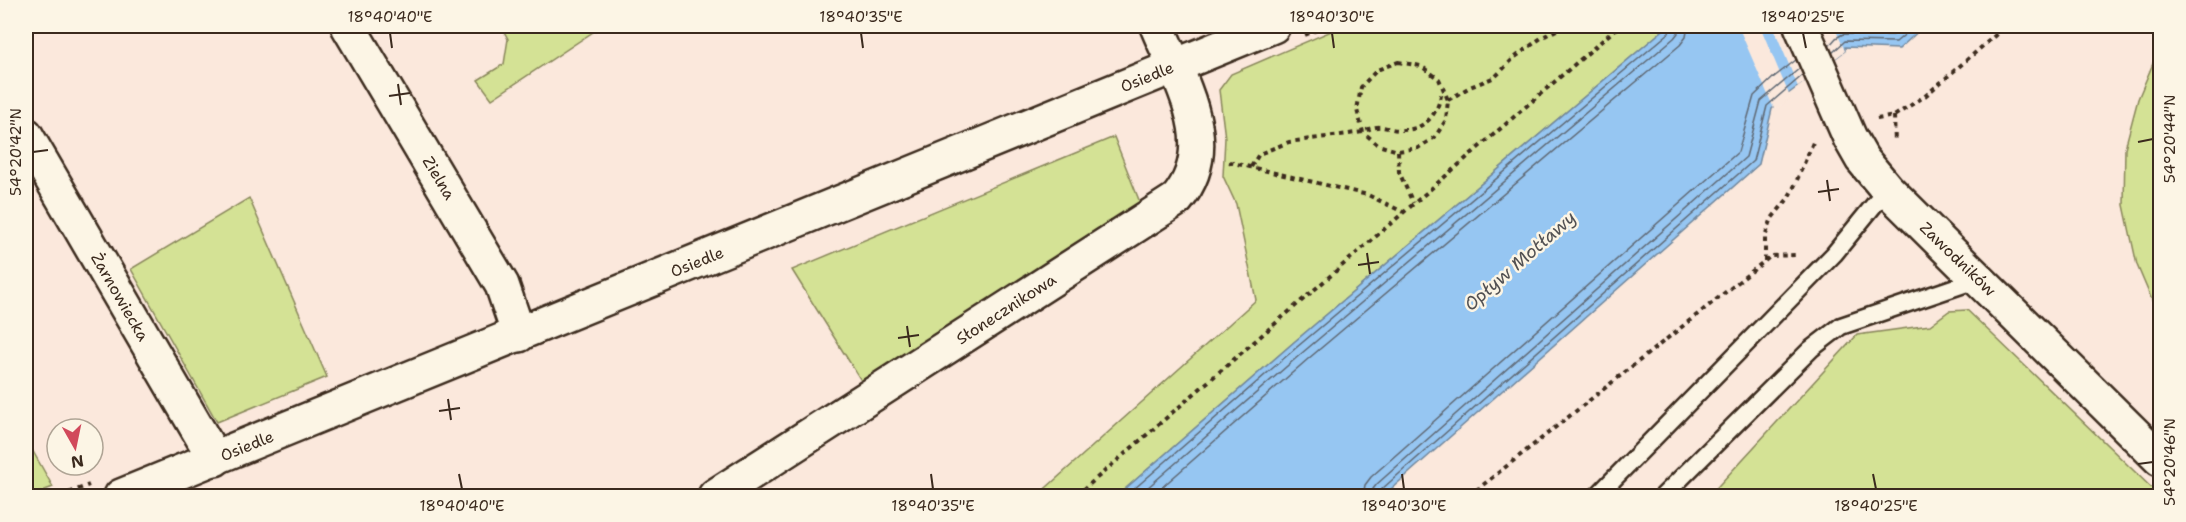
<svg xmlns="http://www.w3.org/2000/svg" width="2186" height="522" font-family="'Shantell Sans',sans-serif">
	<rect width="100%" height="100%" fill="#fbe8dc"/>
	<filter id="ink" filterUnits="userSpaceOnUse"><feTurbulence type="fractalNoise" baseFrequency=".0167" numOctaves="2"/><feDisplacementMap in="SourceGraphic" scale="12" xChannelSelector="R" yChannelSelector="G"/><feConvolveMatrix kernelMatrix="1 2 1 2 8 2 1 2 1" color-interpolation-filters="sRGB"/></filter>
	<g filter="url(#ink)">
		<path fill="#d4e295" stroke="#88865a" stroke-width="1.5" d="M501 26H602L492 99 478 80 504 64 508 39Z
			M1343 26H1668L1294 342 1117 496H1037L1256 300 1236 204 1223 176 1225 138 1219 90 1231 74Z
			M2160 47V319L2137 265 2124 205 2125 148 2138 99Z
			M1114 137 1141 205 862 382 792 270Z
			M249 198 327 377 217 422 131 269Z
			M1967 310 2160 496H1709L1857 335 1930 325 1949 311Z
			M26 439 53 487 29 496H26Z"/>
		<path fill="#96c6f2" stroke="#72889d" stroke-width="1.5" d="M1668 26H1924L1899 49 1845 47V51L1788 94 1772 109 1759 164 1383 496H1117L1294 342Z"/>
		<path fill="#fbe8dc" d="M1738 26H1760L1790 97 1775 111Z
			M1773 26H1834L1845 51 1798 87Z"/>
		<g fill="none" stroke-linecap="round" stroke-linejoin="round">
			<path stroke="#5f6873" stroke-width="1.5" d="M1829 46 1836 38 1843 34 1893 35 1904 26
				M1832 53 1845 41 1896 42 1915 26
				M1126 496 1297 347 1669 33 1671 26
				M1138 496 1302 353 1674 38 1678 33 1679 26
				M1152 496 1308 359 1680 45 1686 37 1688 26
				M1363 496 1365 485 1371 477 1738 152 1754 96 1774 77 1796 60
				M1372 496 1373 489 1377 484 1746 157 1761 101 1800 68
				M1379 496 1382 489 1753 161 1767 106 1803 75"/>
			<g stroke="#3b2a1e" stroke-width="21">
				<path id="lane" d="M1597 496 1834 254 1887 189
					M1663 496 1811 349 1841 326 1979 279"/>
			</g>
			<g stroke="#3b2a1e" stroke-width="38">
				<path id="street" d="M348 26 502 285 519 335
					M26 135 215 459
					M715 496 1177 199C1222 145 1179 80 1157 26"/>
			</g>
			<g stroke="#3b2a1e" stroke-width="38">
				<path id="secondary" d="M1801 26 1850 138 1862 159 1887 189 2160 459
					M121 496 1273 26"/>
			</g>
			<path stroke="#3b2a1e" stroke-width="4" stroke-dasharray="4.5 4.5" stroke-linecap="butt" d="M1305 35 1326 26
				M1398 62 1421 66 1439 79 1448 100 1446 120 1435 137 1418 148 1398 151 1378 145 1363 132 1357 110 1361 87 1377 70Z
				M1448 100 1470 87 1495 77 1514 58 1541 38 1564 26
				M1894 116 1895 143
				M1877 119 1894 116 1925 96 2006 26
				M1398 151 1399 172 1413 203
				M1229 162 1368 195 1403 212
				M1251 167 1259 154 1289 142 1363 132C1383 121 1386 131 1404 130 1428 129 1439 111 1442 90
				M1765 261V237L1772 218 1787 200 1794 187 1814 140
				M61 496 89 485
				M1076 496 1619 26
				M1469 496 1771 256 1797 255"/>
			<use href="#lane" stroke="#fcf5e5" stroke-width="16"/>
			<use href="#street" stroke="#fcf5e5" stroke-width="33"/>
			<use href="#secondary" stroke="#fcf5e5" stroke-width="33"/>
		</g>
	</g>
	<path fill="none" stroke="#3b2a1e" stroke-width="2" d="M390 33 392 48M861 33 863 48M1332 33 1334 48M1803 33 1806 48M398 84 401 105M389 96 410 93M2138 142 2153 139M33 152 48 150M1827 180 1830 201M1818 192 1839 189M1367 253 1370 274M1358 265 1379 262M907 326 910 347M898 338 919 335M448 399 451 420M439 411 460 408M2138 464 2153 462M459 474 462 489M931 474 933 489M1402 474 1404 489M1873 474 1876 489"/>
	<g text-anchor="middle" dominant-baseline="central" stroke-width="5" stroke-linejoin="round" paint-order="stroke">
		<g font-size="16" fill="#3b2a1e" stroke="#fcf5e5">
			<text transform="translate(1147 77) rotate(-22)">Osiedle</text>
			<text transform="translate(439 178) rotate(59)">Zielna</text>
			<text transform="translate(1958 259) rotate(44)">Zawodników</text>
			<text transform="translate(697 262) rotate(-22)">Osiedle</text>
			<text transform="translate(120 297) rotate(60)">Żarnowiecka</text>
			<text transform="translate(1006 309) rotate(-33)">Słonecznikowa</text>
			<text transform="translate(247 446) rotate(-22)">Osiedle</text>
		</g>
		<g font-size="18" font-style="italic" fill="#525153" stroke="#fcf5e5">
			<text transform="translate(1520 261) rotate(-41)">Opływ Motławy</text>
		</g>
	</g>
	<rect width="2186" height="522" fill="none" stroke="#fcf5e5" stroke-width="66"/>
	<g transform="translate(75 447) rotate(171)"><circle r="28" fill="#fcf5e5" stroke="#afa495" stroke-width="1.5"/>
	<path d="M0-4.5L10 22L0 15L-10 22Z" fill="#d1495b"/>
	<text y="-9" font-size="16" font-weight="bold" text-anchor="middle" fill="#3b2a1e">N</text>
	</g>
	<rect x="33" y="33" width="2120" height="456" fill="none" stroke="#3b2a1e" stroke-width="2"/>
	<g font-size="15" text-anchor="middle" fill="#3b2a1e">
		<text x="390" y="22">18°40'40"E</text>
		<text x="861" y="22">18°40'35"E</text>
		<text x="1332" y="22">18°40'30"E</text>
		<text x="1803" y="22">18°40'25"E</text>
		<text transform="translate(2170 139) rotate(-90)" y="5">54°20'44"N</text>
		<text transform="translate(16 152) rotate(-90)" y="5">54°20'42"N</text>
		<text transform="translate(2170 462) rotate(-90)" y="5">54°20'46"N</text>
		<text x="462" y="511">18°40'40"E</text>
		<text x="933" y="511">18°40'35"E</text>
		<text x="1404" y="511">18°40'30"E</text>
		<text x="1876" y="511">18°40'25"E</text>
	</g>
</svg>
